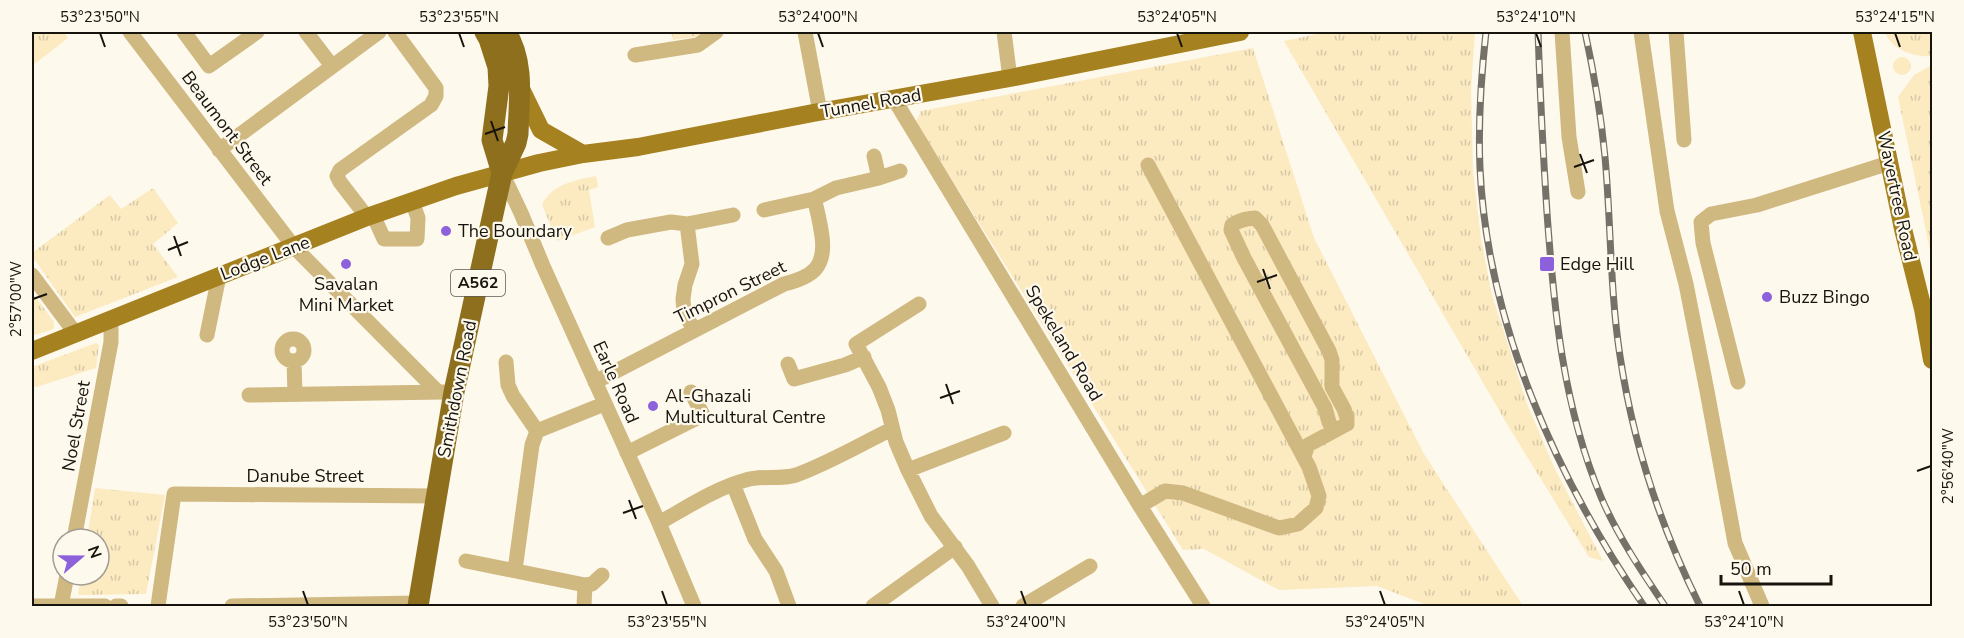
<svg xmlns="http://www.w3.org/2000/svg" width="1964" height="638" font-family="'Nunito Sans',sans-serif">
	<defs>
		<pattern id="grass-tufts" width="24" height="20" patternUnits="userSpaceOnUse" patternTransform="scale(1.5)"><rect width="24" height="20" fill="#fceac1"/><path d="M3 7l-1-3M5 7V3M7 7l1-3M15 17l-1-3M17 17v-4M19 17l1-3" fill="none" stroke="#d7c8a5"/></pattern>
		<pattern id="park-crowns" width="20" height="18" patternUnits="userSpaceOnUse" patternTransform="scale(1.5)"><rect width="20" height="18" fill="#fceac1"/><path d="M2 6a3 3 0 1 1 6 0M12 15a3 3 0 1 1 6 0" fill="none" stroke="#d7c8a5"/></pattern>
	</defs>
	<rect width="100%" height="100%" fill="#fef9ed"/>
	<path fill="url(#grass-tufts)" d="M32 32H64L68 38 32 66Z
		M1327 32H1475L1471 89 1473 171 1481 239 1492 295 1527 404 1554 467 1603 561 1589 557 1510 429 1284 41Z
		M1885 32H1932V56C1916 58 1890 49 1885 32Z
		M1253 48 1314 238 1424 454 1523 606H1429L1377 586 1279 590 1204 549 1183 550 916 122 921 111Z
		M1893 66a9 9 0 1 1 18 0a9 9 0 1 1-18 0Z
		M1932 65V260L1898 97 1914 75Z
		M596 176 598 187 589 190 595 227 557 241 542 205C551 184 576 180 596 176Z
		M153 188 178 223 153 244 178 277 75 317 32 256V253L110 195 121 209Z
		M32 292 54 322V329L32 336Z
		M96 343 99 345 96 368 36 387 32 386V367Z
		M95 488 165 495 146 594 78 595 81 575H99V539H87Z"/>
	<path fill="url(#park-crowns)" d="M671 32H704L696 37 673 40Z"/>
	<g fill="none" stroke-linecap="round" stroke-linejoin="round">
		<path stroke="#d0b881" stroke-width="15" d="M130 32 294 247 438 392
			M184 32 209 66 257 32
			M306 32 332 66
			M805 32 820 112
			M1004 32 1010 78
			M1562 32 1569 137 1578 192
			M1641 32 1667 211 1686 284 1707 391 1735 543 1762 606
			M1676 32 1684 140
			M635 55 698 45 716 32
			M894 99 1140 506 1203 606
			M219 150 379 32
			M874 156 879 178
			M502 173 521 213 543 266 659 523 694 606
			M764 210 814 199 836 188 879 178 900 171
			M373 215 384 239H417L418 218 412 201
			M367 217 340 182 337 176 340 170 431 105 436 96V88L395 32
			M687 224 692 264 685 285 683 299 684 312 694 330
			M608 238 627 230 671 222 687 224 733 215
			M32 275 76 334
			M919 304 856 344 879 387 888 410 896 442 908 470 931 516 968 566 992 606
			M207 335 219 276
			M282 350a11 11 0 1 1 22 0a11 11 0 1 1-22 0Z
			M294 361 295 394
			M506 362 508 385 513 396 537 431
			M788 364 794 379 845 365 864 357
			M595 382 784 284C813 277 826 267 822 236 820 223 818 212 814 199
			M1738 382 1703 243 1701 222 1711 214 1757 205 1889 163
			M249 395 444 392
			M627 453 703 415 691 392
			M1304 456 1308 445 1347 424V418L1344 409 1332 387V360L1329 351 1262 225 1255 218C1245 219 1240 220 1232 225L1231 230 1244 258 1325 408 1329 422 1333 431
			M908 470 1004 433
			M733 484 755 539 776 571 789 606
			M1140 506 1165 491 1183 493 1279 528 1298 524 1316 508 1319 496 1309 467 1148 165
			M659 523C684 509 718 487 746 480 762 475 780 480 796 475 829 463 861 444 892 429
			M74 539 111 342V320
			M466 561 585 585 592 584 602 575
			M515 570 532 445 537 431 604 404
			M32 606H105
			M61 606 67 575
			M116 606H121
			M158 606 174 494 436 496
			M232 606 418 603
			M584 606 585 585
			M873 606 955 547
			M1023 606 1090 566"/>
		<path stroke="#a58120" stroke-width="18" d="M1862 32 1903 229 1923 309 1932 360
			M520 87 541 130 583 154
			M32 351 367 217 456 186 539 163 583 154 638 147 813 113 1010 78 1240 32"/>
		<path stroke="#8e6f1e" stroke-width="21" d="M485 32 489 39 498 67 499 86 492 140 502 173
			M418 606 454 392 502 173 516 143 518 134C519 100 525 62 506 32"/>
		<g stroke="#757168" stroke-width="7">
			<path id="rail" d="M1486 32C1481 77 1478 122 1480 168 1487 324 1557 479 1644 606
				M1538 32C1540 92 1543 152 1547 213 1554 310 1563 406 1601 497 1617 535 1642 572 1665 606
				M1585 32C1594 73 1601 115 1605 157 1611 223 1610 291 1620 356 1633 443 1661 528 1700 606"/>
		</g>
		<use href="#rail" stroke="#fef9ed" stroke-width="4.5" stroke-dasharray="14" stroke-linecap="butt"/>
	</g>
	<path fill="none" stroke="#17140e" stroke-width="2" d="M100 33 105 47M459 33 464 47M818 33 823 47M1177 33 1182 47M1536 33 1541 47M1895 33 1900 47M491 121 498 141M485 134 505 127M1580 154 1587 173M1574 167 1594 160M174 236 181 256M168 250 188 242M1263 269 1270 289M1257 282 1277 275M33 299 47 294M946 384 953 404M940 398 960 391M1917 471 1931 466M629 500 636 519M623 513 643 506M303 591 308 605M662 591 667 605M1021 591 1026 605M1380 591 1385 605M1739 591 1744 605"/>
	<g fill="#8c61db" stroke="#fef9ed" stroke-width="2">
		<circle cx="446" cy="231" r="6"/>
		<circle cx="346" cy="264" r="6"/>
		<rect x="1539" y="256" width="16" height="16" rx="3"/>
		<circle cx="1767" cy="297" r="6"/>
		<circle cx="653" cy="406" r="6"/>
	</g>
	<g text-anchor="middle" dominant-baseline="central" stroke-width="4.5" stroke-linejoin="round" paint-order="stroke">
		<rect fill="#fef9ed" stroke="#5c5951" stroke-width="1.5" x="451" y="270" width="54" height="26" rx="4.5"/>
		<g font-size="16" font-weight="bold" fill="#17140e">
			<text x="478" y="283">A562</text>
		</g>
		<g font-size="18" fill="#17140e" stroke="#fef9ed">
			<text transform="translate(871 103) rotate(-10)">Tunnel Road</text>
			<text transform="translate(227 128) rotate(53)">Beaumont Street</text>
			<text transform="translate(1897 196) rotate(78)">Wavertree Road</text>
			<text transform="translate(265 258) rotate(-21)">Lodge Lane</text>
			<text transform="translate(730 292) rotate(-26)">Timpron Street</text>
			<text transform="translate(1064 343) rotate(59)">Spekeland Road</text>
			<text transform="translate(616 382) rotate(66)">Earle Road</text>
			<text transform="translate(457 389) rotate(-79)">Smithdown Road</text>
			<text transform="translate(76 426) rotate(-80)">Noel Street</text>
			<text x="305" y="476">Danube Street</text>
		</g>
		<g font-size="18" fill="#17140e" stroke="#fef9ed" text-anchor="start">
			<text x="458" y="231">The Boundary</text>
			<text x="1560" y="264">Edge Hill</text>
			<text x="346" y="284" text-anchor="middle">Savalan<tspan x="346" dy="21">Mini Market</tspan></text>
			<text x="1779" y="297">Buzz Bingo</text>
			<text x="665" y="396">Al-Ghazali<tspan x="665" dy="21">Multicultural Centre</tspan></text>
		</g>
	</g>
	<rect width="1964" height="638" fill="none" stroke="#fef9ed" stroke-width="66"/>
	<g transform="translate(81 557) rotate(70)"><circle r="28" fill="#fef9ed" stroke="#a29d94" stroke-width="1.5"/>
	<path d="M0-4.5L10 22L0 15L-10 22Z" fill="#8c61db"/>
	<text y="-9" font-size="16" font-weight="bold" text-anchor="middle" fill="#17140e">N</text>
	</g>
	<path d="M1721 575v9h110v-9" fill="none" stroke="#17140e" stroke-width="3"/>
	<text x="1730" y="575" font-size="18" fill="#17140e" stroke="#fef9ed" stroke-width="4.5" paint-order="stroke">50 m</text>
	<rect x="33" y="33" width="1898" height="572" fill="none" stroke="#17140e" stroke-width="2"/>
	<g font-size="15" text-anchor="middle" fill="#17140e">
		<text x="100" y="22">53°23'50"N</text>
		<text x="459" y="22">53°23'55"N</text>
		<text x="818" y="22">53°24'00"N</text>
		<text x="1177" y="22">53°24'05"N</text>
		<text x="1536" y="22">53°24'10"N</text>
		<text x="1895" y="22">53°24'15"N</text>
		<text transform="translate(16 299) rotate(-90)" y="5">2°57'00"W</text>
		<text transform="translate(1948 466) rotate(-90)" y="5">2°56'40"W</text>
		<text x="308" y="627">53°23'50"N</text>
		<text x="667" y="627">53°23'55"N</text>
		<text x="1026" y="627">53°24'00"N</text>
		<text x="1385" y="627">53°24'05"N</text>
		<text x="1744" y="627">53°24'10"N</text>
	</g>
</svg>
